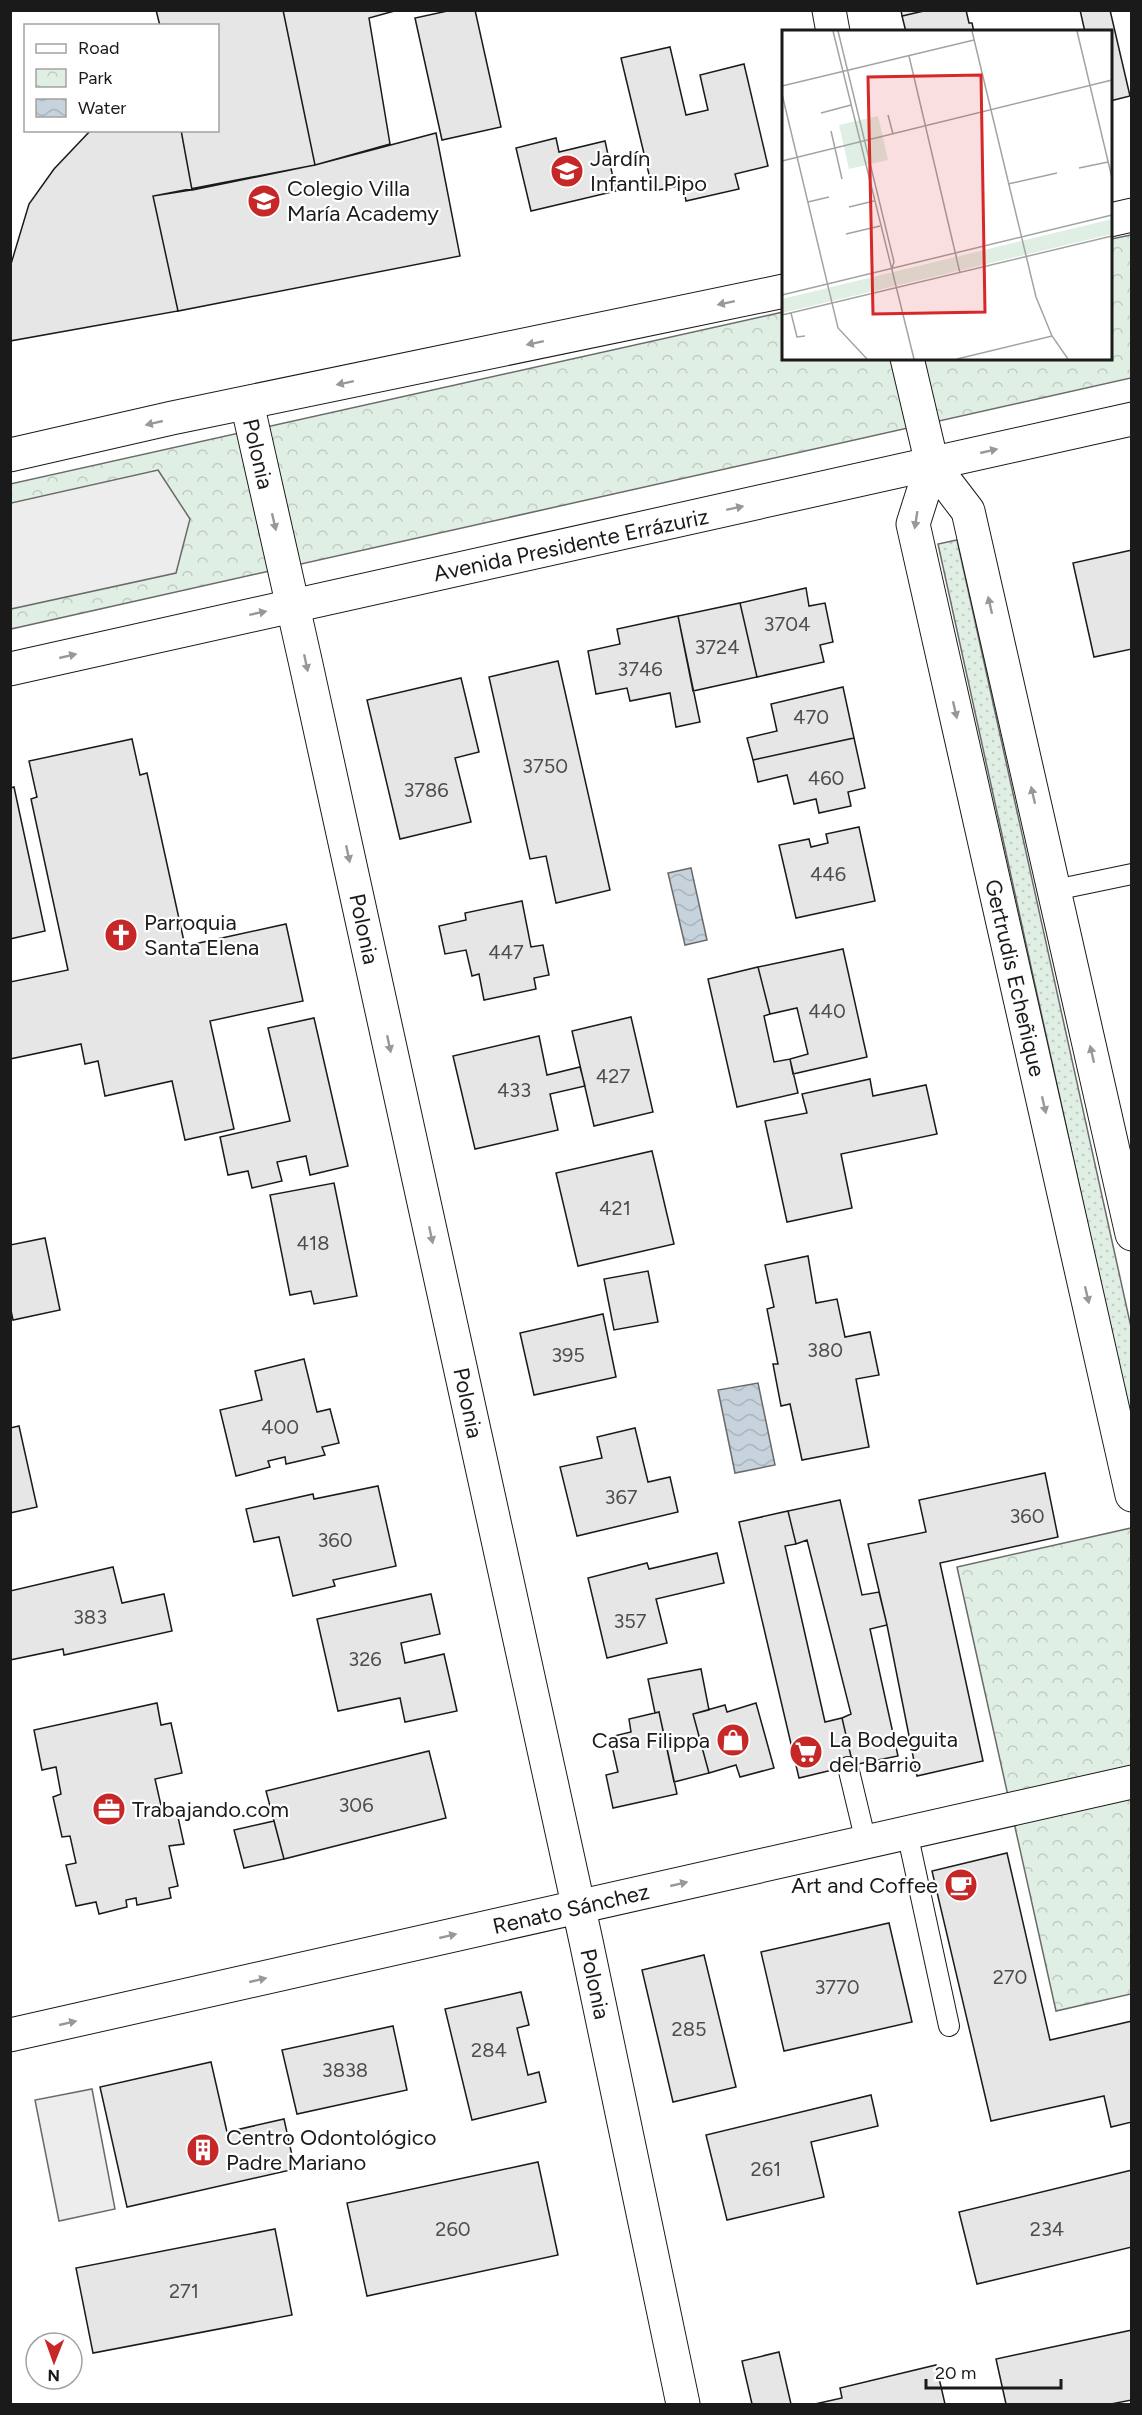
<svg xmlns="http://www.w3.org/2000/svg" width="1142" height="2415" font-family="Figtree,sans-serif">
	<defs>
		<pattern id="grass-dots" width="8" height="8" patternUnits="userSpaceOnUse" patternTransform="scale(1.5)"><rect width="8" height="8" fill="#e0efe3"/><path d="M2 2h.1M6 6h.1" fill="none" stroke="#c0ccc2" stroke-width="1.8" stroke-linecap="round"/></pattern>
		<pattern id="park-crowns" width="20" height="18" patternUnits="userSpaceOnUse" patternTransform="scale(1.5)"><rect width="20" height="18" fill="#e0efe3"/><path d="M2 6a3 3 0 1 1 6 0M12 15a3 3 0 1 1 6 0" fill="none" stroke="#c0ccc2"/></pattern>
		<pattern id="water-waves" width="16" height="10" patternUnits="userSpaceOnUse" patternTransform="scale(1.5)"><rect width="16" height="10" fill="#c6d2dc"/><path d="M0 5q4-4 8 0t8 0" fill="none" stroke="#aab4bc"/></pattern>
	</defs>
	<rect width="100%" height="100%" fill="#fff"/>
	<path fill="url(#grass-dots)" stroke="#6a6a6a" stroke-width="1.5" d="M957 540 1131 1327V1421L938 544Z"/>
	<path fill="url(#park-crowns)" stroke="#6a6a6a" stroke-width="1.5" d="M1131 235V378L11 629 10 484 783 312 784 358H1110L1111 239Z
		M1131 1528V1994L1056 2011 957 1567Z"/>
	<path fill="#ededed" stroke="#6a6a6a" stroke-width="1.5" d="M158 470 190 519 176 573 11 609V503Z
		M92 2089 115 2209 59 2221 35 2100Z"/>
	<path fill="url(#water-waves)" stroke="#6a6a6a" stroke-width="1.5" d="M691 868 707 940 685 945 668 873Z
		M758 1383 775 1465 735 1473 718 1390Z"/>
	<path fill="#e6e6e6" stroke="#1a1a1a" stroke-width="1.5" d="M156 10H283L315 165 192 190 181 130H218V26H160Z
		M283 10H398L369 18 390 144 315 165Z
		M452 10H475L501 127 442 140 415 18Z
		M901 10H928L902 16Z
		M928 10H966L969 23H972L974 32H906L902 16Z
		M1080 10H1110L1130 96 1110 101V32H1085Z
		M670 47 686 115 708 110 700 75 744 64 768 166 735 174 739 189 686 201 683 185 653 191 621 58Z
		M91 130H181L192 190 153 196 178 311 10 341 11 264 29 204 54 169Z
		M436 133 460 256 178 311 153 196 315 165Z
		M556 138 559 152 605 141 616 191 531 211 516 148Z
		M1132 550V649L1094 657 1073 563Z
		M806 588 809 606 825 603 833 642 820 645 824 662 757 677 740 603Z
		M740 603 757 677 693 691 678 616Z
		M678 616 700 722 676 727 670 693 630 701 627 688 596 694 588 651 620 644 617 629Z
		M558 661 610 890 556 903 546 856 530 859 489 677Z
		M461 678 479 752 455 758 471 822 400 839 367 700Z
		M843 687 854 738 753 760 747 738 777 731 771 704Z
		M854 738 865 788 848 792 851 806 819 813 816 799 794 804 787 775 758 782 753 760Z
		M132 739 140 775 147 773 185 946 286 924 303 1001 210 1021 234 1129 185 1140 172 1081 105 1096 98 1061 85 1064 81 1044 10 1059V982L68 970 31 799 37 797 29 761Z
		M14 787 45 931 10 939V788Z
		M859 827 875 901 796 918 779 845 809 839 811 847 828 843 826 834Z
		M522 901 531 947 543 945 549 975 534 978 536 989 484 1000 479 974 472 976 466 950 445 954 439 926 466 920 465 913Z
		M843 949 867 1057 793 1074 790 1059 808 1054 797 1008 770 1014 758 967Z
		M758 967 770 1014 764 1016 774 1062 790 1059 798 1093 737 1107 708 979Z
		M631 1017 653 1112 594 1126 572 1031Z
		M314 1018 348 1166 310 1175 306 1156 277 1162 282 1181 252 1188 248 1171 228 1175 220 1137 290 1121 268 1028Z
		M539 1036 547 1075 580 1067 585 1086 550 1094 558 1130 475 1149 453 1056Z
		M870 1079 873 1096 926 1085 937 1134 841 1154 852 1208 787 1222 765 1121 807 1113 802 1094Z
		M652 1151 674 1244 578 1266 556 1173Z
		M334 1183 357 1296 314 1304 311 1291 290 1295 270 1195Z
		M45 1238 60 1310 13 1320 10 1306V1245Z
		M808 1256 816 1303 837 1299 845 1337 870 1332 879 1375 856 1379 869 1447 802 1460 790 1404 781 1406 773 1364H778L767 1309 774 1307 765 1265Z
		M648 1271 658 1322 614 1330 604 1279Z
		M603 1314 616 1377 534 1395 520 1333Z
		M304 1359 317 1412 330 1409 339 1443 322 1447 325 1455 286 1464 285 1457 268 1461 270 1467 236 1476 220 1410 262 1400 255 1371Z
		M19 1426 37 1507 10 1513V1428Z
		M635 1428 648 1482 670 1477 678 1512 577 1536 560 1467 602 1458 597 1437Z
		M1045 1473 1058 1537 940 1563 983 1761 917 1776 887 1625 868 1544 926 1532 919 1500Z
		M378 1486 396 1566 333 1580 335 1586 293 1596 279 1537 254 1542 246 1509 313 1494 314 1499Z
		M840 1500 862 1595 879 1592 887 1625 870 1629 898 1756 853 1765 842 1718 851 1714 807 1540 796 1544 788 1511Z
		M788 1511 796 1544 785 1546 825 1722 842 1718 853 1765 799 1778 739 1522Z
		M717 1553 724 1583 656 1599 667 1643 607 1658 588 1578 647 1563 649 1569Z
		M113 1567 122 1603 164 1594 172 1631 64 1655 63 1649 10 1660V1591Z
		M431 1594 440 1634 401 1643 405 1663 444 1654 457 1711 405 1722 400 1698 338 1711 317 1619Z
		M701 1669 709 1710 693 1714 709 1773 674 1782 659 1712 655 1713 648 1679Z
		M157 1703 161 1725 171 1723 182 1773 155 1779 162 1810 176 1808 184 1844 169 1846 178 1886 169 1888 171 1898 137 1905 136 1898 126 1900 127 1907 99 1914 96 1902 76 1906 66 1865 76 1863 70 1836 62 1837 53 1797 61 1794 56 1767 42 1770 34 1730Z
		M756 1703 774 1768 740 1777 736 1765 709 1773 693 1714 725 1705 727 1712Z
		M659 1712 677 1794 613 1808 606 1775 618 1772 610 1737 631 1732 629 1719Z
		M429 1751 446 1818 284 1859 266 1791Z
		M274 1821 284 1859 244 1868 234 1830Z
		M1007 1853 1050 2040 1132 2021V2122L1111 2127 1104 2096 991 2121 932 1871Z
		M889 1923 912 2022 784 2051 761 1952Z
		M704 1955 736 2087 673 2102 642 1970Z
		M521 1992 529 2025 517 2028 528 2075 539 2072 546 2102 472 2120 445 2009Z
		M393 2026 407 2090 297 2114 282 2050Z
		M211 2062 227 2132 284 2119 295 2169 127 2207 100 2087Z
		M871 2095 878 2126 811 2142 824 2197 727 2220 706 2135Z
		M538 2162 558 2255 367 2296 347 2203Z
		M1132 2170V2247L977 2284 959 2212Z
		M275 2229 292 2315 93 2353 76 2268Z
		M1132 2330V2400L1111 2404H1006L996 2359Z
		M779 2352 791 2404H752L742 2361Z
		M936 2365 945 2404H815L842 2398 840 2388Z"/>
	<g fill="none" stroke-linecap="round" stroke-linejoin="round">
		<g stroke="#1a1a1a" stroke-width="22">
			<path id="service" d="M1055 890 1132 874
				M848 1767 866 1842
				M907 1832 949 2026"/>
		</g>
		<g stroke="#1a1a1a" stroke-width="35">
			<path id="minor" d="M247 403 305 660 586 1941 683 2404"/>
		</g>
		<g stroke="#1a1a1a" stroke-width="35">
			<path id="tertiary" d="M829 10 833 32
				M907 358 932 464 968 511 1132 1234
				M932 464 913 524 1132 1495
				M10 2035 1132 1782"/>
		</g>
		<g stroke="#1a1a1a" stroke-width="35">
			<path id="secondary" d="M1110 220 1132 215
				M10 455 172 418 784 291
				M10 669 1132 419"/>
		</g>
		<use href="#service" stroke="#fff" stroke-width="20"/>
		<use href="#minor" stroke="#fff" stroke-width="33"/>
		<use href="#tertiary" stroke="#fff" stroke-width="33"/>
		<use href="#secondary" stroke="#fff" stroke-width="33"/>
	</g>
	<defs><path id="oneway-solid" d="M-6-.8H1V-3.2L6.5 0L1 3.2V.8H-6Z" transform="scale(1.5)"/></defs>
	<g fill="#989898">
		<use href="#oneway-solid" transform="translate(726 303) rotate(168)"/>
		<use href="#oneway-solid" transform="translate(535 343) rotate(168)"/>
		<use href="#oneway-solid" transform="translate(345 383) rotate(168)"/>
		<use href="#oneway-solid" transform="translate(154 423) rotate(167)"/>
		<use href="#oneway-solid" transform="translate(989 451) rotate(-13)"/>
		<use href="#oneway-solid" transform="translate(735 508) rotate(-12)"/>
		<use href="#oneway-solid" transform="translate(916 520) rotate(99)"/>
		<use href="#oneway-solid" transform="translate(274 522) rotate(77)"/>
		<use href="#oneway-solid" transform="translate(990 605) rotate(-103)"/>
		<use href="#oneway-solid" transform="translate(258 613) rotate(-12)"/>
		<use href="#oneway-solid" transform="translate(68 656) rotate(-13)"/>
		<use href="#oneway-solid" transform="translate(306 663) rotate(78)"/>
		<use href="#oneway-solid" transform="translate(955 710) rotate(77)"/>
		<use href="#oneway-solid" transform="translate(1033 795) rotate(-103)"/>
		<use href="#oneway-solid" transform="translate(348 854) rotate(78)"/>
		<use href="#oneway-solid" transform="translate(389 1044) rotate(78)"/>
		<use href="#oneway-solid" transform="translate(1092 1054) rotate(-103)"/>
		<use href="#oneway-solid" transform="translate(1044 1105) rotate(77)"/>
		<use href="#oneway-solid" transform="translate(431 1235) rotate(78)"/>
		<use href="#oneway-solid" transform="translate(1087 1295) rotate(77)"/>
		<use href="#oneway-solid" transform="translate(679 1884) rotate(-13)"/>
		<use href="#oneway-solid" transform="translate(448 1936) rotate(-13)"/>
		<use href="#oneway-solid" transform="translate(258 1980) rotate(-13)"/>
		<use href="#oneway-solid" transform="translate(68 2023) rotate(-13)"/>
	</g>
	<defs>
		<g id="school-disc" transform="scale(1.725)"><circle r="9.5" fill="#c62828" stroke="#fff"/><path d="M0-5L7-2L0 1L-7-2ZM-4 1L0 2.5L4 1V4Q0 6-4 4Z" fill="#fff"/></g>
		<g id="church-disc" transform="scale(1.725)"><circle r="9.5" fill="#c62828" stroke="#fff"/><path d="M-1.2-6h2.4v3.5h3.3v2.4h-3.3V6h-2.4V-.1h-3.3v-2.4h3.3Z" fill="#fff"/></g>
		<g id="shop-disc" transform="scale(1.725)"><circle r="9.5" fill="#c62828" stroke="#fff"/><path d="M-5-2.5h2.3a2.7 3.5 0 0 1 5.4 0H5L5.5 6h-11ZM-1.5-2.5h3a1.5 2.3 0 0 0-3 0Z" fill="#fff"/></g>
		<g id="supermarket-disc" transform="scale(1.725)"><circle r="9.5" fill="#c62828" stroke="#fff"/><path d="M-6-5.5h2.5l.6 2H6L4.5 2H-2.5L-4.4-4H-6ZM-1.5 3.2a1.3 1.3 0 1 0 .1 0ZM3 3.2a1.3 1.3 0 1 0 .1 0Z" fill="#fff"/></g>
		<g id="office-disc" transform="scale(1.725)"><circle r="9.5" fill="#c62828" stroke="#fff"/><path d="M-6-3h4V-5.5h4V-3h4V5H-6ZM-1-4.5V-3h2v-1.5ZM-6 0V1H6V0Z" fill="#fff"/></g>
		<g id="cafe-disc" transform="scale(1.725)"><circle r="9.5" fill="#c62828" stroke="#fff"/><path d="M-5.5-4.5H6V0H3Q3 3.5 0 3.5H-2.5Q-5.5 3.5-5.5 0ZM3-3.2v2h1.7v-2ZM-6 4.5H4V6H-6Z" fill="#fff"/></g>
		<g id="building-disc" transform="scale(1.725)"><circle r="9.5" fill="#c62828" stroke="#fff"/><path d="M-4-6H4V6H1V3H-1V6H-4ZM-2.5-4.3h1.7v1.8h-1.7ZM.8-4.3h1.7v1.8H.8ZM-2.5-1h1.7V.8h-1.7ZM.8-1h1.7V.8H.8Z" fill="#fff"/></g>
	</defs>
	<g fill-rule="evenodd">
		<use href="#school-disc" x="567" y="171"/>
		<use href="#school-disc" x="264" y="201"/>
		<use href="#church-disc" x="121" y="935"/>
		<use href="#shop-disc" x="733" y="1740"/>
		<use href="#supermarket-disc" x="806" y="1752"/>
		<use href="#office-disc" x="109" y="1809"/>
		<use href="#cafe-disc" x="961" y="1885"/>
		<use href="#building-disc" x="203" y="2150"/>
	</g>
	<g text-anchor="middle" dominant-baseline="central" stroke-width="4.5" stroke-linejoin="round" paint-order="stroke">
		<g font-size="20" fill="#4d4d4d">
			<text x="787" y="624">3704</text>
			<text x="717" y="647">3724</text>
			<text x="640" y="669">3746</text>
			<text x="811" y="717">470</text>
			<text x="545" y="766">3750</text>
			<text x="826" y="778">460</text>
			<text x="426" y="790">3786</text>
			<text x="828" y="874">446</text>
			<text x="506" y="952">447</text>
			<text x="827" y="1011">440</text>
			<text x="613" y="1076">427</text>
			<text x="514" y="1090">433</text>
			<text x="615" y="1208">421</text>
			<text x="313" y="1243">418</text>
			<text x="825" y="1350">380</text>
			<text x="568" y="1355">395</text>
			<text x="280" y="1427">400</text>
			<text x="621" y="1497">367</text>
			<text x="1027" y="1516">360</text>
			<text x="335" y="1540">360</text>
			<text x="90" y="1617">383</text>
			<text x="630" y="1621">357</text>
			<text x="365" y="1659">326</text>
			<text x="356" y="1805">306</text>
			<text x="1010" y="1977">270</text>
			<text x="837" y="1987">3770</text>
			<text x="689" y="2029">285</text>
			<text x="489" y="2050">284</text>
			<text x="345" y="2070">3838</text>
			<text x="766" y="2169">261</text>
			<text x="453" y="2229">260</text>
			<text x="1047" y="2229">234</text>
			<text x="184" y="2291">271</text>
		</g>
		<g font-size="22" fill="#1a1a1a" stroke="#fff" text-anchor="start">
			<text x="590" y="158">Jardín<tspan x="590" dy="25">Infantil Pipo</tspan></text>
			<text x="287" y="188">Colegio Villa<tspan x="287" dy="25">María Academy</tspan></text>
			<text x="144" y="922">Parroquia<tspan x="144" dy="25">Santa Elena</tspan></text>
			<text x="829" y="1739">La Bodeguita<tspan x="829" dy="25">del Barrio</tspan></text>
			<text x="710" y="1740" text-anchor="end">Casa Filippa</text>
			<text x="132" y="1809">Trabajando.com</text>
			<text x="938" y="1885" text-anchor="end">Art and Coffee</text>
			<text x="226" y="2137">Centro Odontológico<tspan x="226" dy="25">Padre Mariano</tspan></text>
		</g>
		<g font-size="22" fill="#1a1a1a" stroke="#fff">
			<text transform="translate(258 454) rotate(77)">Polonia</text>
			<text transform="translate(571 545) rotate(-12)">Avenida Presidente Errázuriz</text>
			<text transform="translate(364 929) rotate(78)">Polonia</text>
			<text transform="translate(1015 978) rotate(77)">Gertrudis Echeñique</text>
			<text transform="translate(468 1403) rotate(78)">Polonia</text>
			<text transform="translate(571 1909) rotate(-13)">Renato Sánchez</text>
			<text transform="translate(595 1984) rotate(78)">Polonia</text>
		</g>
	</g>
	<g transform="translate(782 30)">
		<rect width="330" height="330" fill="#fff"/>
		<path d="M96 86 106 130 67 139 57 95ZM330 189V204L0 283V269Z" fill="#e0efe3"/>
		<path fill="none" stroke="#a3a3a3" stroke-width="1.5" d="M51 1 132 329M56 1 112 232 110 238M190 1 254 267 270 306 286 329M295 1 330 148M127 26 178 243M0 56 192 10M0 64 56 298 85 329M39 83 69 75M106 85 111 104M49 101 60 149M0 131 330 50M297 138 326 132M226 154 275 143M26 172 47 167M67 177 92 171M64 204 98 196M0 265 330 185M9 283 15 307 23 306M0 285 330 206M175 329 270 306"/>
		<path fill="#d62828" fill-opacity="0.15" stroke="#d62828" stroke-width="3" d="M199 45 203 282 91 284 86 47Z"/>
		<rect width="330" height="330" fill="none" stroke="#1a1a1a" stroke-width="3"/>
	</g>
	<rect width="1142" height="2415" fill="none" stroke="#1a1a1a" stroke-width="24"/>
	<rect x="24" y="24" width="195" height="108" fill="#ffffff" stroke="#a3a3a3" stroke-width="1.5"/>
	<rect x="36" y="44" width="30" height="9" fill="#ffffff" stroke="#a3a3a3" stroke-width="1.5"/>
	<text x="78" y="54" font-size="18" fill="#1a1a1a">Road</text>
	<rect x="36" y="69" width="30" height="18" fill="url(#park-crowns)" stroke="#a3a3a3" stroke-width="1.5"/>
	<text x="78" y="84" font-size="18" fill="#1a1a1a">Park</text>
	<rect x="36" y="99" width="30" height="18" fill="url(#water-waves)" stroke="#a3a3a3" stroke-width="1.5"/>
	<text x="78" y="114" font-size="18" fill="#1a1a1a">Water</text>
	<g transform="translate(54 2361) rotate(181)"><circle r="28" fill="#ffffff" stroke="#a3a3a3" stroke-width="1.5"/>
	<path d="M0-4.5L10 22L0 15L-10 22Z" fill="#c62828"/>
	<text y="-9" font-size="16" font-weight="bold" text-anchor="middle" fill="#1a1a1a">N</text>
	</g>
	<path d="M926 2379v9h135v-9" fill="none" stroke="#1a1a1a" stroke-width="3"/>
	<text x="935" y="2379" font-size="18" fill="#1a1a1a" stroke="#ffffff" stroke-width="4.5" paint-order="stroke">20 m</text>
</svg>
